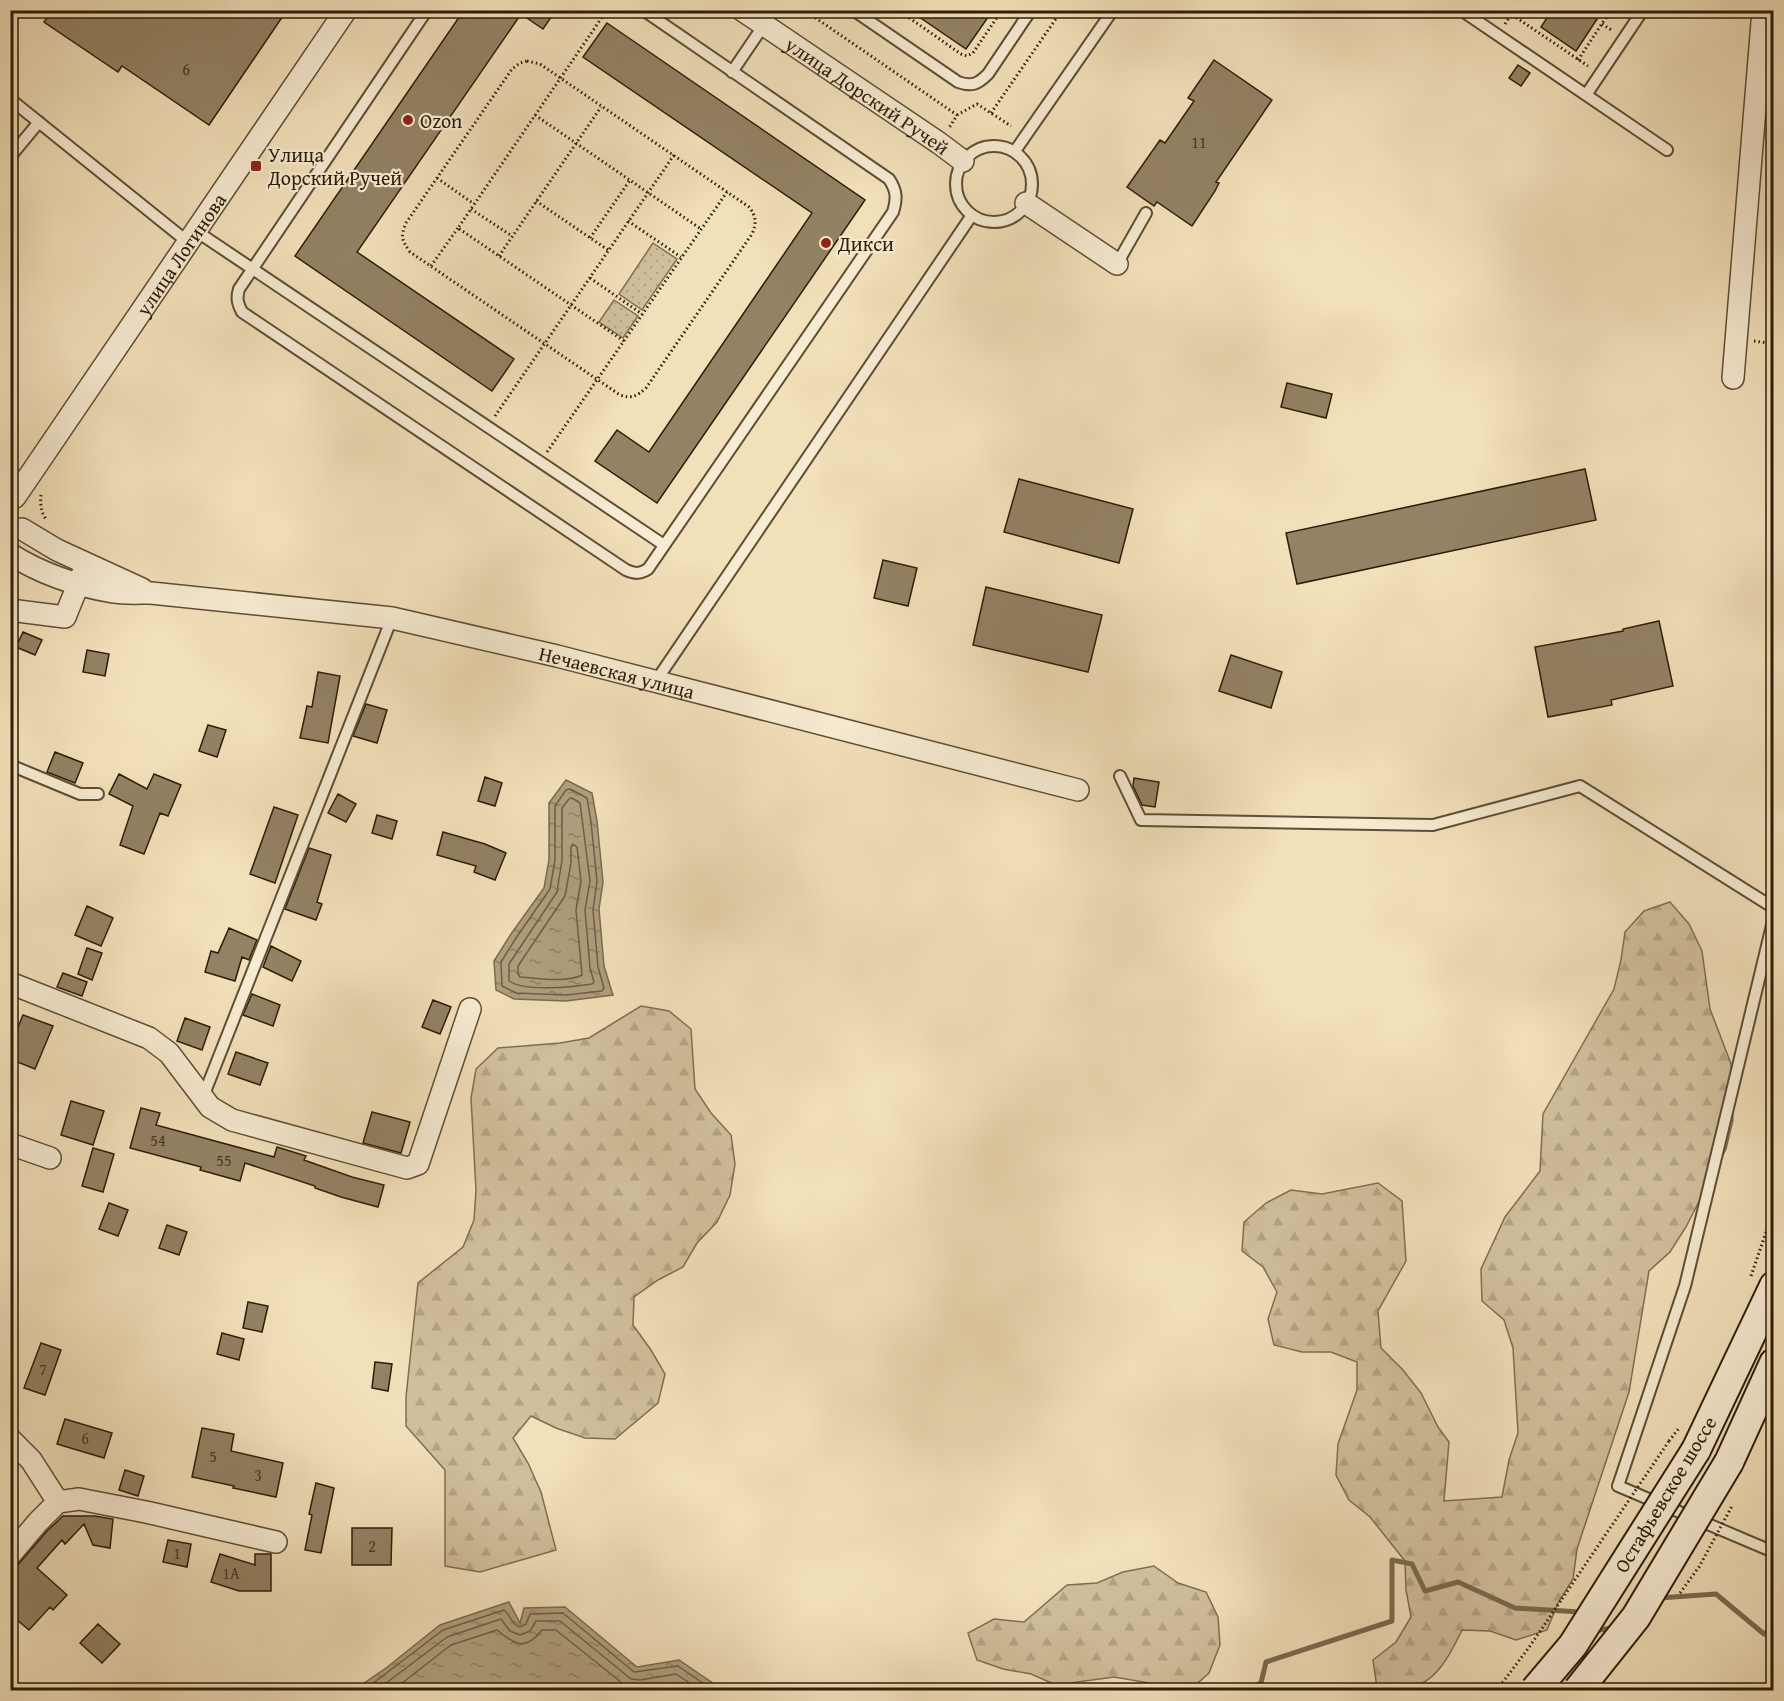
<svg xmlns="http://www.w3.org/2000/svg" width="1784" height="1701" font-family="'Gentium Book Plus',serif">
	<defs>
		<pattern id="forest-firs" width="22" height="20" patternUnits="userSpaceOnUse" patternTransform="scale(1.5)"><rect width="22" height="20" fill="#d1bf9c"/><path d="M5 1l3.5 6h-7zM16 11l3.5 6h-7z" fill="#b4a485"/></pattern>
		<pattern id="park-dots" width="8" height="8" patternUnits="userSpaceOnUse" patternTransform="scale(1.5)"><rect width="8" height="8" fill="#d1bf9c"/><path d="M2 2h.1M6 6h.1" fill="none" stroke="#b4a485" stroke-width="1.8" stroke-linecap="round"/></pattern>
		<pattern id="water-ripples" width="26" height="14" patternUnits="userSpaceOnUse" patternTransform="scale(1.5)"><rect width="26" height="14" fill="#af9e7d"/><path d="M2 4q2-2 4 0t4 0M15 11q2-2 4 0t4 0" fill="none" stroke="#8f8064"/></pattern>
	</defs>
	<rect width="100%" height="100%" fill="#f2e0ba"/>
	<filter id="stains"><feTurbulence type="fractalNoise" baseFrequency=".00333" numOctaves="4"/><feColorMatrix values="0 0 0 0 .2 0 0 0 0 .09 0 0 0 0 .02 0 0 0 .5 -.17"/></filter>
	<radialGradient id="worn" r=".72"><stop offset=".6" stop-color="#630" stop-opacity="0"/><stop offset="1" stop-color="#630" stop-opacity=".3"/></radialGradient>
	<path fill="url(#forest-firs)" stroke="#7f6e52" stroke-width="1.5" d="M1670 902 1689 924 1702 951 1710 1009 1731 1064 1733 1120 1726 1149 1686 1227 1670 1252 1649 1271 1629 1392 1577 1549 1573 1579 1558 1603 1547 1630 1516 1640 1490 1631 1462 1630C1450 1655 1436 1684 1406 1689 1397 1690 1386 1688 1377 1688L1373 1660 1396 1642 1411 1617 1406 1590 1405 1561 1370 1517 1349 1500 1336 1475 1338 1444 1357 1390V1362L1331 1352H1302L1274 1345 1268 1319 1277 1292 1263 1267 1242 1251 1244 1222 1266 1203 1291 1190 1322 1194 1378 1183 1402 1201 1406 1261 1378 1311 1381 1348 1403 1370 1421 1393 1438 1427 1449 1442 1444 1501 1502 1497 1509 1460 1518 1433 1513 1348 1504 1320 1482 1301 1481 1269 1505 1217 1540 1171 1543 1114 1614 989 1621 960 1625 932 1644 911Z
		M641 1006 669 1011 691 1029 695 1089 711 1113 731 1135 735 1164 730 1195 717 1222 697 1243 683 1267 658 1280 634 1297 633 1325 651 1350 665 1374 658 1403 615 1439 585 1438 556 1428 531 1416 513 1438 528 1463 541 1492 556 1550 480 1572 445 1566V1470L406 1426V1397L418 1283 463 1247 474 1220 476 1190 471 1098 476 1069 498 1048 560 1043 589 1038Z
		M1154 1566 1178 1583 1206 1592 1218 1617 1220 1645 1209 1673 1190 1690 1114 1677 1056 1685 1031 1674 1003 1669 977 1660 968 1633 994 1619 1024 1622 1067 1585 1097 1583 1123 1572Z"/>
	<path fill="url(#park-dots)" stroke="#7f6e52" stroke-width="1.5" d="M653 243 677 259 642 310 619 294Z
		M614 300 638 316 623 338 599 322Z"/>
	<path fill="url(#water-ripples)" stroke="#7b6a4e" stroke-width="1.5" d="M566 780 592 793 597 821 603 882 599 909 604 966 613 995 566 1001 514 999 496 990 494 961 511 934 544 888 549 860V803Z
		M509 1602 520 1623 524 1608 565 1607 637 1667 679 1660 723 1690H354L386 1668 440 1625Z"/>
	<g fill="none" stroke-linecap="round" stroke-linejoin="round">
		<path stroke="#6e5e42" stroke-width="1.5" d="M570 789 587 798 591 822 597 881 593 910 598 967 604 988 602 991 566 995 516 993 502 986 501 962 516 938 550 889 555 860V806L566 790Z
			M572 798 580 803 590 881 585 910 590 968 594 982 592 984C572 987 525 992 509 981V964L557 892 562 860V808L569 799Z
			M573 844 577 847 581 881 576 910 582 975C567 983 537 978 520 977L518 974V966L565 896 571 863V847Z
			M364 1690 443 1630 504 1610C511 1615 511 1625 520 1627L526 1624 530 1614 563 1613 634 1672 678 1666 713 1690
			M377 1690 447 1637 501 1619 510 1631 520 1635 530 1631 536 1621H560L631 1679 640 1680 676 1674 700 1690
			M393 1690 451 1645 497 1630C514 1644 525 1652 542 1630H556L627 1687 638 1689 673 1683 684 1690"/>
		<path stroke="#7b6a4e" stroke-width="5" d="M1659 1598 1716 1594 1764 1634 1774 1628
			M1594 1625 1600 1630 1616 1627
			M1244 1690 1261 1683 1266 1662 1392 1621V1560L1412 1564 1425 1591 1458 1582 1515 1608 1580 1612 1583 1615"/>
	</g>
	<path fill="#938264" stroke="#2d1d07" stroke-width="1.5" d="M52 10H287L209 125 122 66 118 72 44 22Z
		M464 10H556L543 29 521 14 357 252 514 359 492 391 295 256Z
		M909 10H993L966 49Z
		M1552 10H1603L1576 51 1541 27Z
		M607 23 865 200 657 503 595 461 617 430 649 452 812 213 583 57Z
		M1214 60 1272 100 1216 182 1219 183 1215 191 1192 226 1157 202 1154 206 1127 187 1160 140 1165 143 1194 101 1188 98Z
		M1518 65 1530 73 1521 86 1509 78Z
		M1287 383 1332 394 1326 418 1281 407Z
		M1585 469 1596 520 1297 584 1286 533Z
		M1019 479 1133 509 1119 563 1004 532Z
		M883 560 917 568 908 606 874 598Z
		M986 587 1102 615 1088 672 973 645Z
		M1659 621 1673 686 1611 700 1612 705 1548 717 1535 647 1623 631V629Z
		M23 632 42 640 35 655 16 647Z
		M87 650 109 654 105 676 83 672Z
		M1231 655 1282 672 1271 708 1219 691Z
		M318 672 340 676 328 743 300 738 307 706 312 707Z
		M366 704 387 710 377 743 353 736Z
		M208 725 226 730 217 757 199 751Z
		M55 752 83 763 75 783 47 772Z
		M119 774 147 789 154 774 181 785 168 816 160 813 144 854 120 845 133 806 109 794Z
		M485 777 502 783 495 806 478 801Z
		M1134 778 1159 782 1155 807 1142 805 1133 786Z
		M338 794 356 804 346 822 328 813Z
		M274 807 298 815 275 883 250 874Z
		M377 815 397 821 392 839 372 833Z
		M443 832 485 844 506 853 495 880 474 872 476 866 437 855Z
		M309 848 331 855 317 902 322 904 316 920 285 909Z
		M87 906 113 918 101 946 75 935Z
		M229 928 257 940 249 960 242 957 235 981 205 972 211 951 218 953Z
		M271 946 301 961 292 981 263 967Z
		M87 948 102 953 92 980 78 974Z
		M63 973 87 982 82 996 57 987Z
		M252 994 280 1005 273 1026 243 1015Z
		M433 1000 451 1007 440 1034 422 1027Z
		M23 1015 53 1026 35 1069 10 1059V1047Z
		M185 1018 210 1027 202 1050 177 1041Z
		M236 1052 268 1063 260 1085 228 1074Z
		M71 1101 104 1111 93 1145 61 1135Z
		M141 1108 160 1113 156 1125 274 1157 277 1147 306 1156 304 1160 352 1177 384 1185 378 1207 341 1197 315 1188V1186L245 1163 240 1181 200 1170 201 1167 130 1148Z
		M372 1112 410 1122 401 1153 363 1143Z
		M93 1148 114 1154 103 1192 82 1186Z
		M109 1203 128 1210 118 1236 99 1229Z
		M167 1225 187 1232 179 1255 159 1248Z
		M248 1302 268 1306 262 1332 243 1328Z
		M222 1333 244 1339 239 1360 217 1354Z
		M41 1343 61 1350 45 1395 24 1388Z
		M375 1362 392 1364 388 1391 372 1388Z
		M65 1419 112 1433 104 1458 57 1444Z
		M202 1428 234 1434 231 1451 283 1463 276 1497 233 1488 234 1486 192 1477Z
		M125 1470 144 1476 138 1496 119 1490Z
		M316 1483 334 1488 321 1553 305 1550 312 1515 309 1514Z
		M63 1516H95L113 1519 110 1548 93 1545 84 1524 65 1544 62 1540 37 1568 67 1595 53 1610 50 1607 29 1630 10 1614V1574L47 1531Z
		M352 1528H392L391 1565H352Z
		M168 1540 191 1544 187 1567 163 1562Z
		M220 1554 255 1565V1554H271V1591H239L211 1582Z
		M98 1624 120 1644 102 1663 80 1643Z"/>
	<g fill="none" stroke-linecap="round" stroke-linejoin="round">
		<g stroke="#5e4e34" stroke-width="14">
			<path id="service" d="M427 10 239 289C236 299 238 304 242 312L626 570C635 574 640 574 648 569L893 212C897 199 897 191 889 179L643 10
				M853 10 958 82C972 87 978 84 988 74L1031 10
				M1461 10 1667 150
				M732 72 774 10
				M1586 95 1643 10
				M10 99 189 243
				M956 184a38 38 0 1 1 76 0a38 38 0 1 1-76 0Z
				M1015 151 1113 10
				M10 157 39 122
				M196 231 664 545
				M1117 264 1146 213
				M656 681 972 215
				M10 765 80 794H98
				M1120 776 1141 820 1433 825 1580 786 1774 908
				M1774 917 1685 1286 1618 1486 1769 1550 1774 1548
				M203 1097 392 618"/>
		</g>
		<g stroke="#5e4e34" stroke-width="24">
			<g id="minor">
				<path id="s1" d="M742 10 939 143 963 161"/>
				<path d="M1026 203 1117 264"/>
				<path d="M1733 378 1763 10"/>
				<path id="s2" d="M15 497 346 10"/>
				<path d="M22 529 57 550 142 589"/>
				<path id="s3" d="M10 554C40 573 78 586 113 592 125 594 138 593 151 593L392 618 557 656 1078 790"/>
				<path d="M10 610 65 617 82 575"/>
				<path d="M10 983 149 1038 169 1053 210 1107 232 1120 407 1168 418 1164 470 1009"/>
				<path d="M10 1144 50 1158"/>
				<path d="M10 1439 31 1460 58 1502"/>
				<path d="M10 1555 38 1522 58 1502 79 1499 146 1512 276 1542"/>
			</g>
		</g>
		<g stroke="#2d1d07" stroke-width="32">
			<path id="secondary" d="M1696 1450 1774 1286
				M1729 1462 1774 1363"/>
		</g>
		<path stroke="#2d1d07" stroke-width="3" stroke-dasharray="1.5 3" stroke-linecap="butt" d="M607 10 458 228 624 341
			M804 10 957 115 949 128
			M898 10 961 54 967 56 973 53 1002 10
			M1505 10 1588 66
			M1505 24 1514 10
			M1602 24 1613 31
			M1578 60 1611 10
			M527 61 540 64 749 207C756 216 757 223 752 234L646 388C637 396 632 399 620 395L410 252C402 240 400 237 406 223L512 69 520 63Z
			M991 113 1062 10
			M535 115 701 229
			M957 115 977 104 1011 126
			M437 178 474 204
			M536 201 608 250
			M471 209 512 236
			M628 221 681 257
			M590 238 630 180
			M499 256 601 107
			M431 266 458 228
			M590 278 642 314
			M1754 341 1774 344
			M495 416 674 155
			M547 452 727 192
			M41 495C40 503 41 514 47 520
			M1751 1276 1774 1209
			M1669 1441 1680 1427
			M1497 1690 1530 1646 1562 1599"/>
		<use href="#service" stroke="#f7ebd2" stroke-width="10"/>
		<use href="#minor" stroke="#f7ebd2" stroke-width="21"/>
		<use href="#secondary" stroke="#f7ebd2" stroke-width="28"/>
		<g stroke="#2d1d07" stroke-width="32" stroke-linecap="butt">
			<path id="secondary-bridge" d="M1535 1690 1573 1645 1696 1450
				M1578 1690 1636 1617 1729 1462"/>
		</g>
		<path stroke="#2d1d07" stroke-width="3" stroke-dasharray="1.5 3" stroke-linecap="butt" d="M1680 1593 1699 1567 1732 1506
			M1562 1599 1669 1441"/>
		<use href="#secondary-bridge" stroke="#f7ebd2" stroke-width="28"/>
	</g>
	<g fill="#8f2418" stroke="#f7ebd2" stroke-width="2">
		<circle cx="408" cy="120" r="6"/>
		<rect x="250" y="160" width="12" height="12" rx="3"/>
		<circle cx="826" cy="243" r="6"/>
	</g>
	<g text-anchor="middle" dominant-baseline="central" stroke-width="4.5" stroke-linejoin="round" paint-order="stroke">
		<g font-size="16" fill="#46361e">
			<text x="186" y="69">6</text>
			<text x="1199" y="142">11</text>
			<text x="158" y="1140">54</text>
			<text x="224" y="1160">55</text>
			<text x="43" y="1369">7</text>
			<text x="85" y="1438">6</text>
			<text x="213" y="1456">5</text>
			<text x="258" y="1475">3</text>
			<text x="372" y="1546">2</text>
			<text x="177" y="1553">1</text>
			<text x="231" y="1573">1А</text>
		</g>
		<g font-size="20" fill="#2d1d07" stroke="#f7ebd2">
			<text stroke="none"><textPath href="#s1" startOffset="152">улица Дорский Ручей</textPath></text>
			<text stroke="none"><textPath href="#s2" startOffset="294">улица Логинова</textPath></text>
			<text stroke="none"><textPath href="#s3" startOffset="622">Нечаевская улица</textPath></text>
			<text transform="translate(1665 1494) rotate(-59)">Остафьевское шоссе</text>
		</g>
		<g font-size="20" fill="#2d1d07" stroke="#f7ebd2" text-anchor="start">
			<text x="420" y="120">Ozon</text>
			<text x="268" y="154">Улица<tspan x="268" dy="23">Дорский Ручей</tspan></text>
			<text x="838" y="243">Дикси</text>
		</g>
	</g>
	<rect width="1784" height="1701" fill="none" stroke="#f2e0ba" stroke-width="36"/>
	<rect x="12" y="12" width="1760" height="1677" fill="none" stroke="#2d1d07" stroke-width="3"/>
	<rect x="18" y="18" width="1748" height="1665" fill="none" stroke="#2d1d07" stroke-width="1.5"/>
	<rect width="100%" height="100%" filter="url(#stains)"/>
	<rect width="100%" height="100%" fill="url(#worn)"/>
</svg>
